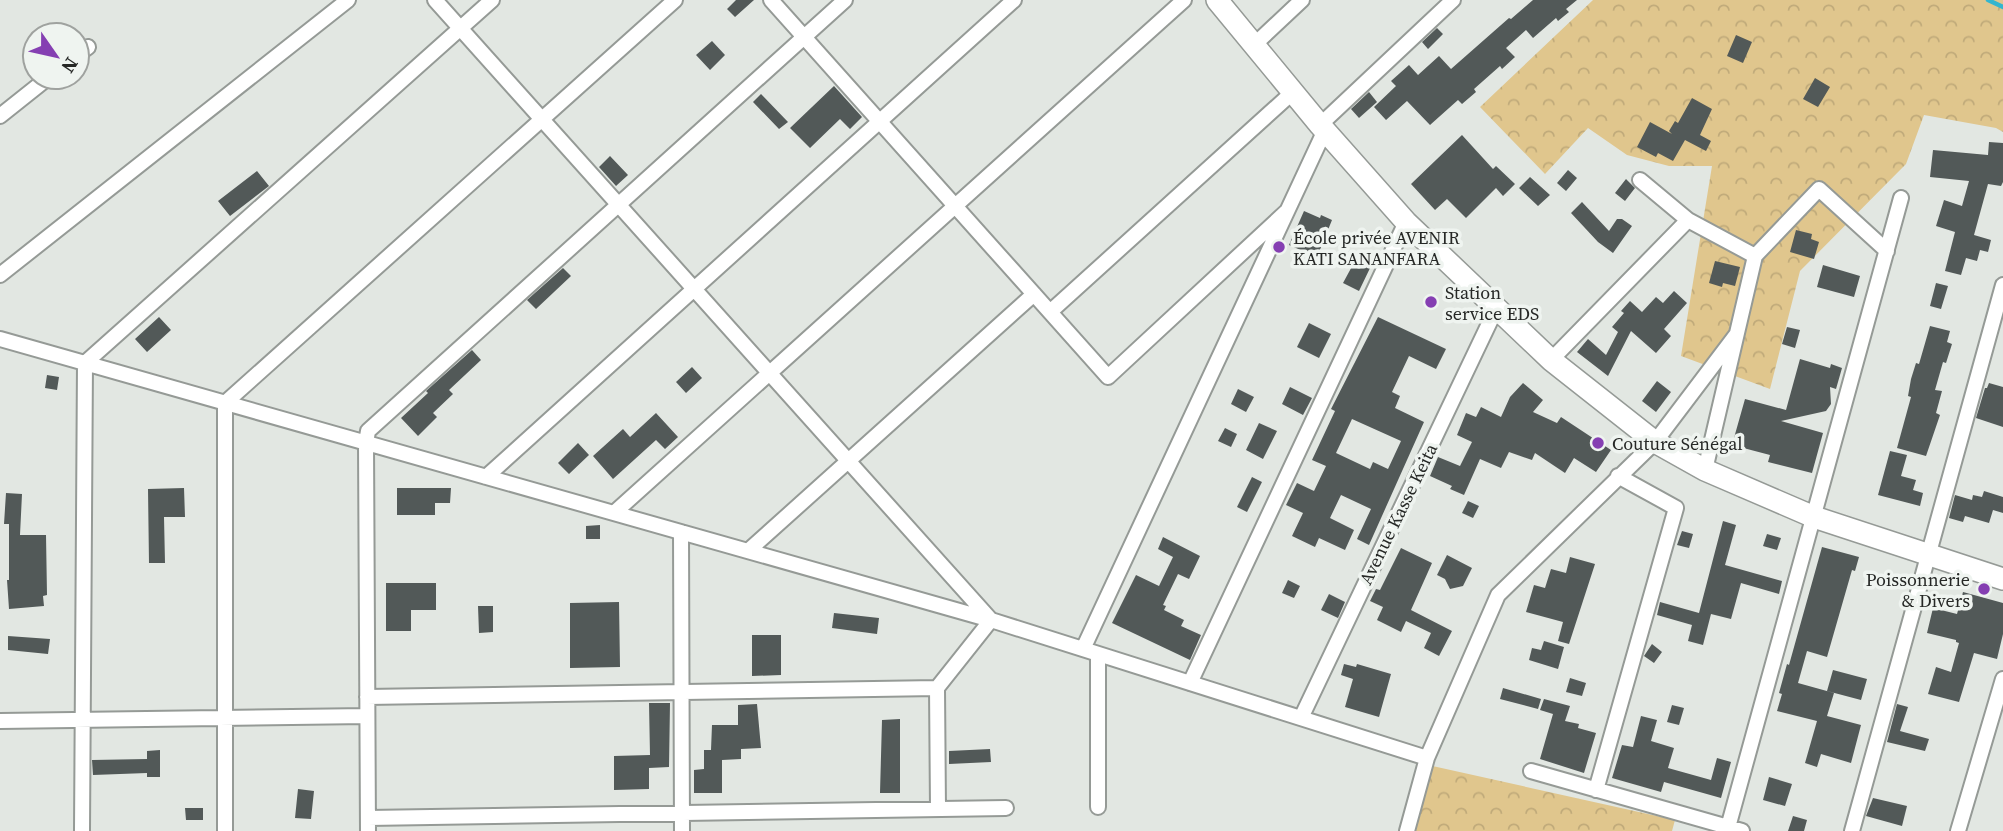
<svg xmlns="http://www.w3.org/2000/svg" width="2003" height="831" font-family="'Source Serif 4',serif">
	<defs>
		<pattern id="forest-crowns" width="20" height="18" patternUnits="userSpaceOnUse" patternTransform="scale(1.75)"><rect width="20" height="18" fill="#e0c68d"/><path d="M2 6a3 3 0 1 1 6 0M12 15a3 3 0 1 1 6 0" fill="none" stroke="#c0aa7a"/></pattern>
	</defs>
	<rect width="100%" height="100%" fill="#e2e7e2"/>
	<path fill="url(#forest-crowns)" d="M1593 0H2003V132L1996 128 1924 115 1906 164 1800 271 1770 389 1681 356 1712 166H1669L1627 155 1588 128 1545 174 1480 107Z
		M1428 765 1675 820 1672 831H1402Z"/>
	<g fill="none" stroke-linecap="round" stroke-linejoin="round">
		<path stroke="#33b5cf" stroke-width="4.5" d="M1988 0 2003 7"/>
	</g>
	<path fill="#525958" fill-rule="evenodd" d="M736 0H754L735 17 727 9Z
		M1533 0H1577L1566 9 1569 12 1558 21 1556 18 1533 38 1526 30 1506 48 1515 57 1502 69 1500 66 1474 89 1476 92 1462 104 1458 100 1430 125 1407 101 1386 120 1374 107 1396 86 1391 81 1409 65 1418 75 1439 56 1451 69 1509 18 1511 19Z
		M1437 28 1443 34 1428 49 1422 42Z
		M1736 35 1752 42 1743 63 1727 56Z
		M712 41 725 55 710 70 696 55Z
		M1815 78 1830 87 1818 107 1803 99Z
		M834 86 862 117 850 129 840 119 810 148 790 128Z
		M1369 92 1377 102 1359 118 1351 109Z
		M761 94 788 122 779 129 753 102Z
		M1692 98 1712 109 1700 135 1711 141 1706 151 1685 140 1673 161 1658 153 1656 157 1637 147 1650 122 1672 134 1669 131 1675 121 1678 123Z
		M1462 135 1493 169 1496 166 1515 184 1503 196 1496 188 1466 218 1447 199 1435 210 1411 184Z
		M1989 142 2003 143V182L2001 186 1988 184 1974 235 1991 240 1988 252 1980 250 1977 261 1966 258 1961 275 1945 271 1955 232 1936 226 1944 200 1962 206 1969 181 1930 177 1933 150 1988 155Z
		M610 156 628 175 616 186 599 167Z
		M1568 170 1577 178 1566 191 1557 183Z
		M257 171 269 186 230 216 218 201Z
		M1530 177 1550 195 1538 206 1519 188Z
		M1626 179 1635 188 1625 201 1615 193Z
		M1582 202 1609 231 1617 219H1622L1632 226 1613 253 1598 242 1571 213Z
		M1304 211 1320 218 1321 215 1332 220 1317 257 1289 245Z
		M1796 230 1812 234 1811 239 1819 242 1814 259 1790 252Z
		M1356 259 1371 266 1359 291 1343 283Z
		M1715 261 1740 267 1735 286 1723 283 1722 287 1709 283Z
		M1823 265 1860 276 1854 297 1817 287Z
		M563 268 571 276 536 309 527 300Z
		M1936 283 1948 286 1941 309 1930 306Z
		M1674 291 1687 303 1664 329 1671 336 1656 353 1631 331 1608 376 1577 352 1588 339 1606 355 1618 332 1612 327 1624 313 1621 311 1630 301 1642 312 1656 297 1663 303Z
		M159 317 171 330 147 352 135 339Z
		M1378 317 1446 349 1436 369 1409 356 1392 392 1400 396 1395 408 1424 422 1369 545 1357 539 1371 509 1341 495 1330 518 1354 530 1345 550 1319 538 1315 547 1292 536 1303 513 1286 505 1297 483 1314 491 1326 466 1312 460 1335 411 1331 409ZM1352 419 1401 441 1388 469 1373 462 1370 469 1336 453Z
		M1309 323 1331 334 1319 358 1297 347Z
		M1930 326 1950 331 1947 342 1952 344 1946 363 1943 362 1935 390 1942 391 1936 413 1940 415 1926 456 1897 448 1911 397 1908 396 1911 379 1916 363 1919 364Z
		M1787 327 1800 330 1795 348 1782 344Z
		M472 350 481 360 449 390 453 394 433 413 437 417 418 436 401 418 428 393 426 391Z
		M1800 359 1830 368 1831 364 1842 368 1836 389 1830 387 1831 404 1826 411 1781 421 1823 433 1812 473 1768 462 1770 455 1732 445 1745 399 1786 410Z
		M692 367 702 378 686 393 676 382Z
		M47 375 59 377 57 390 45 388Z
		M1657 381 1671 392 1656 412 1642 401Z
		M1523 383 1543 400 1533 412 1557 423 1561 417 1611 450 1596 472 1574 458 1565 473 1535 453 1532 460 1509 452 1501 468 1480 459 1464 495 1450 489 1452 486 1430 476 1438 457 1460 466 1472 442 1457 435 1466 413 1476 417 1481 407 1501 417 1510 397Z
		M1989 383 2003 387V427L1976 418 1985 388H1987Z
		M1290 387 1312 398 1303 415 1282 404Z
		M1238 389 1254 397 1246 412 1231 404Z
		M656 413 678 437 665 449 656 440 613 479 593 456 623 429 630 437Z
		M1259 423 1277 431 1263 459 1246 450Z
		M1225 428 1237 434 1231 447 1218 441Z
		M578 443 589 455 569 474 558 463Z
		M1890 451 1907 455 1901 476 1916 480 1913 490 1923 493 1920 506 1878 495Z
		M1252 477 1262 482 1247 512 1237 507Z
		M184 488 185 517H164L165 563H149L148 489Z
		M397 488H451L450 503H435V515H397Z
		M1984 491 2003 497V513L1993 510 1989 523 1965 516 1963 522 1949 518 1955 495 1972 500 1973 495 1982 497Z
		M6 493 22 494 20 535H46L47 595 43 596 44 606 9 609 7 580H9V524H4Z
		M1468 501 1479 506 1473 518 1462 513Z
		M1723 521 1736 525 1725 565 1782 581 1779 594 1741 583 1731 619 1711 614 1703 645 1688 641 1692 625 1657 615 1660 602 1699 613Z
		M600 525V539H586V526Z
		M1682 531 1693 534 1689 548 1677 545Z
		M1767 534 1781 538 1777 550 1763 546Z
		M1163 537 1200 556 1189 579 1178 574 1163 605 1166 606 1164 610 1184 620 1181 626 1201 635 1190 660 1112 623 1136 575 1159 586 1173 557 1158 549Z
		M1822 547 1859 557 1855 571 1852 570 1827 657 1807 651 1798 683 1834 693 1827 716 1861 725 1851 763 1821 754 1817 767 1805 763 1817 721 1777 711 1782 694 1779 693 1787 664 1789 665Z
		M1401 548 1432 563 1411 610 1452 631 1439 656 1424 648 1431 633 1406 621 1401 632 1377 620 1383 607 1370 601 1376 589 1380 590Z
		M1447 555 1472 568 1463 586 1450 589 1445 579 1437 575Z
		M1570 557 1595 564 1569 644 1558 641 1563 622 1526 612 1534 585 1545 588 1551 569 1566 573Z
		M1288 580 1300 586 1294 598 1282 593Z
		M386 583H436V610H411V631H386Z
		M1963 592 2003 603V634L1997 659 1974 653 1959 702 1928 694 1936 667 1951 672 1959 643 1956 642V640L1927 633 1933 608 1957 614Z
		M1329 594 1345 602 1338 618 1321 610Z
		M619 602 620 667 570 668V603Z
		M478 606H493V632L479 633Z
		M834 613 879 618 877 634 832 628Z
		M752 635H781V675L752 676Z
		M8 636 50 639 48 654 8 650Z
		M1544 641 1564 647 1558 669 1529 660 1532 648 1541 650Z
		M1652 644 1662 652 1654 663 1644 656Z
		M1344 664 1356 667 1357 664 1391 674 1379 717 1345 707 1353 679 1341 675Z
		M1833 670 1867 679 1861 700 1827 691Z
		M1570 678 1586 683 1582 696 1566 692Z
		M1503 688 1541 699 1538 709 1500 699Z
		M1544 699 1570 706 1565 721 1579 724 1578 728 1596 733 1584 773 1540 759 1553 714 1540 710Z
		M649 703H670L669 767 649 768V789L614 790V756L650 755Z
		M757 704 761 748 741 749V759L722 760V793H694V770L704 769V750H711L712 725H738V705Z
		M1897 704 1908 707 1900 731 1929 739 1925 751 1887 742Z
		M1672 705 1684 708 1679 725 1667 722Z
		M1641 716 1657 720 1651 741 1674 748 1668 768 1711 780 1717 758 1731 762 1721 798 1664 782 1661 792 1612 778 1622 745 1633 747Z
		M900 719V793H880L882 720Z
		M990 749 991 762 949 764V751Z
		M160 750V777H147V773L93 775 92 760 147 759V751Z
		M1769 777 1792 784 1785 806 1763 800Z
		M298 789 314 791 311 819 295 818Z
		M1873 798 1907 806 1902 826 1866 816Z
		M185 808H203V820H186Z
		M1793 816 1807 820 1804 831H1788Z"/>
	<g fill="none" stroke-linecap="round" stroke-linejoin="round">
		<g stroke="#959a96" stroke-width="18">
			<path id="street" d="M435 0 990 619
				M771 0 1108 377 1286 212
				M1254 45 1302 0
				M77 55 88 47
				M0 116 49 77
				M1320 125 1453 0
				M1640 180 1688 220 1755 256
				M0 275 348 0
				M1050 312 1293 92
				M0 339 991 620 1427 758
				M1551 360 1688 220
				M1705 470 1755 256 1819 189 1887 251
				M486 477 1014 0
				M614 513 1184 0
				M681 532 682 831
				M748 551 1034 294
				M1083 649 1325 130
				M1098 654V807
				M1190 683 1406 222
				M367 697 937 688
				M1301 718 1496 309
				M0 721 367 716
				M1531 771 1742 831
				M1596 790 1676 508 1618 476
				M938 809 937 688 991 620
				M368 818 1006 808
				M82 831 85 363 492 0
				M225 831V403L675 0
				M368 831 366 443 368 431 845 0
				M1407 831 1427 758 1498 595 1655 442 1736 335
				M1727 831 1901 198
				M1852 831 2003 285
				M1958 831 2003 679"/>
		</g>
		<g stroke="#959a96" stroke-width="24">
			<path id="secondary" d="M1217 0 1320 125 1406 222 1551 360 1655 442 1705 470 1814 517 2003 579"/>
		</g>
		<use href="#street" stroke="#fff" stroke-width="14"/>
		<use href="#secondary" stroke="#fff" stroke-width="21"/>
	</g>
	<g fill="#853fb2" stroke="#eff4f0" stroke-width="2.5">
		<circle cx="1279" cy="247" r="7"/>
		<circle cx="1431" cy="302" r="7"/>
		<circle cx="1598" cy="443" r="7"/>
		<circle cx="1984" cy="589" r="7"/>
	</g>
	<g text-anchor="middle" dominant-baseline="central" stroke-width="7" stroke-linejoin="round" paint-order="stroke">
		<g font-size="18" fill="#262826" stroke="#eff4f0" text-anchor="start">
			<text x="1293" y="237">École privée AVENIR<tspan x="1293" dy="21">KATI SANANFARA</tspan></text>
			<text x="1445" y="292">Station<tspan x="1445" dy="21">service EDS</tspan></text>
			<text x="1612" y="443">Couture Sénégal</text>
			<text x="1970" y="579" text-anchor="end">Poissonnerie<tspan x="1970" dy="21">&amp; Divers</tspan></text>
		</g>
		<g font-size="18" fill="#262826" stroke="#eff4f0">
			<text transform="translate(1398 514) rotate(-64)">Avenue Kasse Keita</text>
		</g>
	</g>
	<g transform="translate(56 56) rotate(124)"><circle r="33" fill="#eff4f0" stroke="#9fa29f" stroke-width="2"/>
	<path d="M0-5L12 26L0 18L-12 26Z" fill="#853fb2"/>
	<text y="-10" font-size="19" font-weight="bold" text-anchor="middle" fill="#262826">N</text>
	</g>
</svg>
